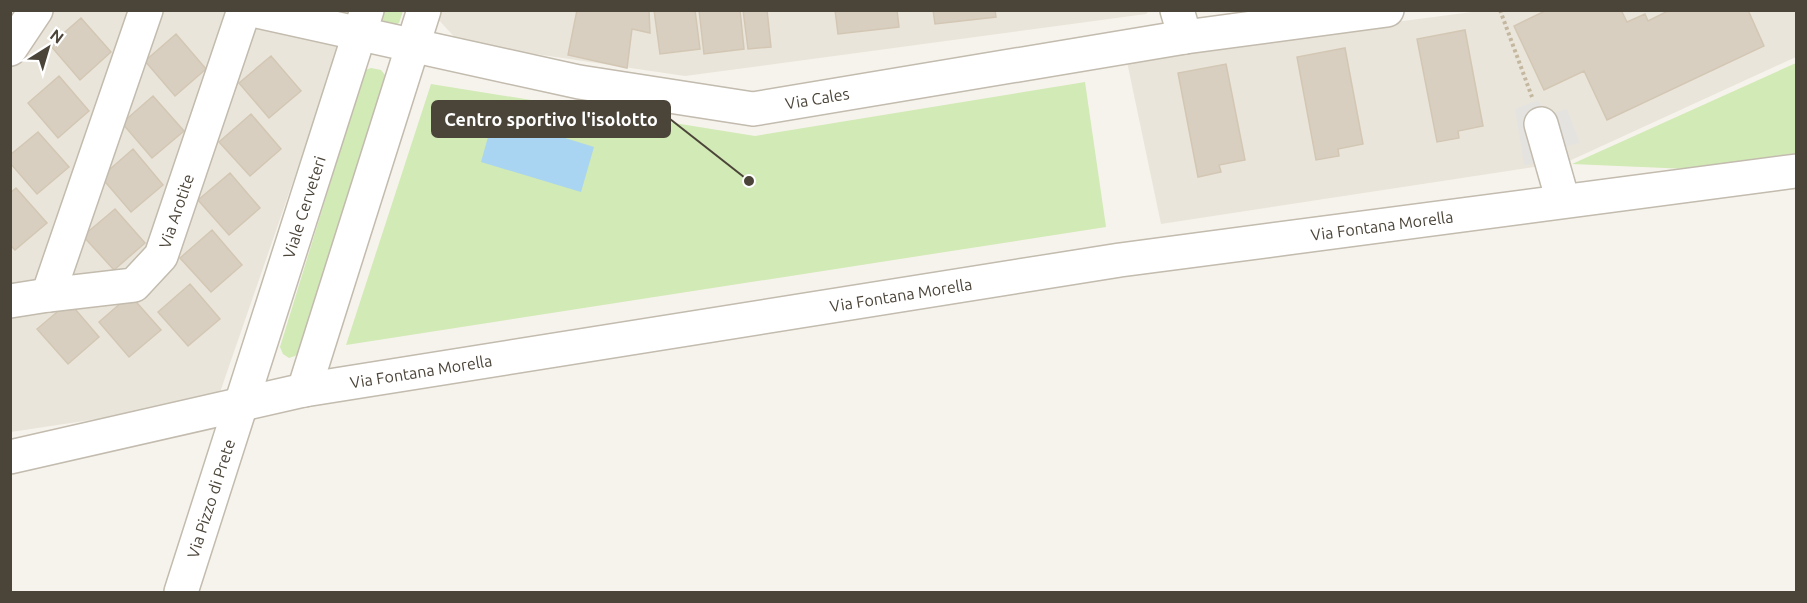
<svg xmlns="http://www.w3.org/2000/svg" width="1807" height="603" font-family="Ubuntu,sans-serif">
	<rect width="100%" height="100%" fill="#f6f3ec"/>
	<path fill="#eae5da" d="M437 10 1149 11 1146 14 685 76 460 43 435 16Z
		M10 11H350L333 66 217 401 11 432Z
		M1480 11H1796V57L1567 162 1161 224 1126 57Z"/>
	<path fill="#d2eab5" d="M382 11H403L399 23 395 25 388 24 381 19Z
		M1796 63V153L1688 169 1572 164Z
		M371 68 381 70 385 75 301 350 295 356 289 358 283 354 280 347 365 70Z
		M1085 82 1106 227 346 345 431 84 755 136Z"/>
	<path fill="#e5e3e0" d="M1538 100 1547 115 1567 109 1580 143 1555 149 1556 162 1524 165 1515 109Z"/>
	<path fill="#a9d4f2" d="M494 116 594 147 581 192 481 162Z"/>
	<path fill="#d8cfc1" stroke="#d3c7b4" stroke-width="1.5" d="M577 10H649L650 33 632 29 627 68 568 55Z
		M654 10H695L700 49 660 54Z
		M699 10H740L744 49 704 54Z
		M743 10H767L771 47 748 49Z
		M835 10H897L899 27 838 34Z
		M933 10H995L996 17 935 24Z
		M1547 10H1621L1627 22 1645 14 1648 21 1666 12 1665 10H1748L1764 46 1607 120 1584 71 1544 90 1514 26Z
		M81 18 111 52 80 80 50 45Z
		M1465 30 1483 126 1458 131 1459 138 1437 142 1417 39Z
		M176 34 206 69 175 96 145 61Z
		M1345 48 1363 144 1338 149 1339 156 1316 160 1297 57Z
		M271 56 301 91 269 118 239 83Z
		M1226 64 1245 160 1219 165 1221 172 1198 177 1178 73Z
		M59 76 89 111 58 138 28 103Z
		M153 96 184 131 152 158 122 123Z
		M251 114 281 149 250 176 219 142Z
		M38 132 69 167 37 194 10 163V155Z
		M133 149 163 185 131 212 101 177Z
		M230 173 260 208 229 235 198 200Z
		M16 188 47 223 15 250 10 245V193Z
		M115 209 145 243 114 270 83 236Z
		M212 230 242 265 211 292 180 258Z
		M190 284 220 319 188 346 158 312Z
		M130 295 161 330 129 357 99 322Z
		M69 302 99 337 68 364 37 329Z"/>
	<g fill="none" stroke-linecap="round" stroke-linejoin="round">
		<g stroke="#c2bbae" stroke-width="36">
			<g id="minor">
				<path id="s1" d="M252 10 579 82 753 109 1185 37 1387 10"/>
				<path d="M1177 10 1185 37"/>
				<path d="M10 49 36 10"/>
				<path d="M1541 124 1563 201"/>
				<path d="M48 295 146 10"/>
				<path id="s2" d="M10 301 48 295 134 285 161 256 244 10"/>
				<path d="M304 390 424 10"/>
				<path id="s3" d="M10 457 304 390 1120 260 1796 171"/>
				<path id="s4" d="M181 592 367 10"/>
			</g>
		</g>
		<path stroke="#c4b79f" stroke-width="4" stroke-dasharray="3 3" stroke-linecap="butt" d="M1500 10 1532 97"/>
		<use href="#minor" stroke="#fff" stroke-width="33"/>
	</g>
	<g text-anchor="middle" dominant-baseline="central" stroke-width="5" stroke-linejoin="round" paint-order="stroke">
		<g font-size="16" fill="#4b4439" stroke="#fff">
			<text stroke="none"><textPath href="#s1" startOffset="576">Via Cales</textPath></text>
			<text stroke="none"><textPath href="#s4" startOffset="404">Viale Cerveteri</textPath></text>
			<text stroke="none"><textPath href="#s2" startOffset="212">Via Arotite</textPath></text>
			<text stroke="none"><textPath href="#s3" startOffset="1392">Via Fontana Morella</textPath></text>
			<text stroke="none"><textPath href="#s3" startOffset="906">Via Fontana Morella</textPath></text>
			<text stroke="none"><textPath href="#s3" startOffset="420">Via Fontana Morella</textPath></text>
			<text stroke="none"><textPath href="#s4" startOffset="98">Via Pizzo di Prete</textPath></text>
		</g>
	</g>
	<path fill="none" stroke="#4b4439" stroke-width="2" d="M749 181L670 119"/>
	<circle fill="#4b4439" stroke="#fff" stroke-width="2" cx="749" cy="181" r="6"/>
	<rect fill="#4b4439" stroke="#4b4439" stroke-width="2" x="432" y="101" width="238" height="36" rx="6"/>
	<g font-size="18" text-anchor="middle" font-weight="bold" fill="#fff">
		<text x="551" y="126">Centro sportivo l'isolotto</text>
	</g>
	<rect width="1807" height="603" fill="none" stroke="#4b4439" stroke-width="24"/>
	<g transform="translate(48 48) rotate(37)" stroke="#ffffff" stroke-width="4.5" paint-order="stroke">
	<path d="M0-4.5L10 22L0 15L-10 22Z" fill="#4b4439"/>
	<text y="-9" font-size="16" font-weight="bold" text-anchor="middle" fill="#4b4439">N</text>
	</g>
</svg>
